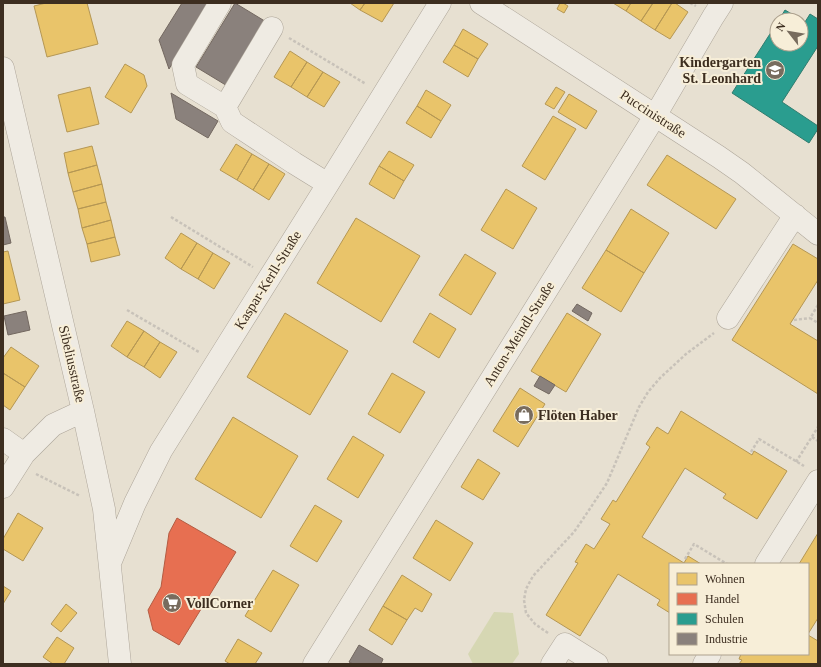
<svg xmlns="http://www.w3.org/2000/svg" width="821" height="667" font-family="Georgia,serif">
	<rect width="100%" height="100%" fill="#e7e0d1"/>
	<path fill="#d6d7b3" d="M494 612 513 613 519 654 512 664H473L468 654Z"/>
	<path fill="#e9c46a" stroke="#b59754" d="M46 3H87L98 44 47 57 34 6Z
		M350 3H365L360 10Z
		M365 3H394L382 22 360 10Z
		M560 3H563L568 6 564 13 557 9Z
		M613 3H631L626 11Z
		M631 3H653L641 21 626 11Z
		M653 3H672L655 30 641 21Z
		M672 3H675L688 12 670 39 655 30Z
		M463 29 488 44 478 59 454 45Z
		M454 45 478 59 468 77 443 62Z
		M290 51 307 62 291 87 274 77Z
		M307 62 323 72 307 97 291 87Z
		M125 64 144 75 147 86 131 113 105 97Z
		M323 72 340 82 324 107 307 97Z
		M90 87 99 124 67 132 58 95Z
		M556 87 565 92 554 109 545 104Z
		M426 90 451 105 441 121 417 106Z
		M569 94 597 111 586 129 558 112Z
		M417 106 441 121 431 138 406 123Z
		M553 116 576 129 545 180 522 166Z
		M236 144 252 154 237 180 220 170Z
		M92 146 97 165 68 173 64 153Z
		M389 151 414 165 404 181 379 166Z
		M252 154 269 164 253 190 237 180Z
		M667 155 736 199 716 229 647 185Z
		M269 164 285 174 269 200 253 190Z
		M97 165 102 184 73 192 68 173Z
		M379 166 404 181 394 199 369 184Z
		M102 184 106 202 78 209 73 192Z
		M506 189 537 208 513 249 481 230Z
		M106 202 111 220 82 228 78 209Z
		M631 209 669 233 644 273 606 250Z
		M356 218 420 256 381 322 317 283Z
		M111 220 115 237 87 244 82 228Z
		M181 233 197 243 181 269 165 258Z
		M115 237 120 255 91 262 87 244Z
		M197 243 213 253 198 279 181 269Z
		M793 244 818 259V280L790 324 818 341V394L732 340Z
		M606 250 644 273 621 312 582 288Z
		M8 251 20 300 3 304V252Z
		M213 253 230 263 214 289 198 279Z
		M465 254 496 273 471 315 439 295Z
		M285 313 348 351 310 415 247 377Z
		M430 313 456 329 439 358 413 342Z
		M567 313 601 334 566 392 531 371Z
		M127 321 144 331 127 357 111 346Z
		M144 331 160 342 144 367 127 357Z
		M160 342 177 352 160 378 144 367Z
		M11 347 39 366 25 387 3 373V358Z
		M3 373 25 387 10 410 3 405Z
		M392 373 425 392 400 433 368 414Z
		M520 388 545 404 518 447 493 431Z
		M681 411 752 455 754 451 787 471 757 519 723 498 726 494 685 468 642 537 684 563 688 556 701 564H670V613L657 605 660 600 618 574 580 636 546 615 578 563 575 562 586 544 594 549 610 524 601 519 613 500 616 502 650 447 646 444 657 427 668 434Z
		M233 417 298 456 261 518 195 479Z
		M353 436 384 455 358 498 327 479Z
		M478 459 500 473 483 500 461 487Z
		M315 505 342 521 317 562 290 546Z
		M18 513 43 528 23 561 3 549V539Z
		M436 520 473 543 450 581 413 558Z
		M818 533V618L808 634V564H799Z
		M273 570 299 585 271 632 245 616Z
		M402 575 432 594 422 612 415 608 407 620 383 606Z
		M3 586 11 591 3 604Z
		M66 604 77 613 61 632 51 624Z
		M383 606 407 620 392 645 369 630Z
		M808 635 818 641V664H739L742 660 739 659 741 654H808Z
		M57 637 74 648 64 664H53L43 657Z
		M238 639 262 653 255 664H230L225 661Z"/>
	<path fill="#e76f51" stroke="#b45c42" d="M177 518 236 552 179 645 153 630 148 610 161 587 169 533Z"/>
	<path fill="#2a9d8f" stroke="#307c6e" d="M785 10 805 22 810 14 818 19V46L782 102 818 126V129L809 143 732 93 777 23V44H801V20H779Z"/>
	<path fill="#8a817c" stroke="#736860" d="M182 3H209L169 69 159 40Z
		M235 3 268 23 229 87 196 67Z
		M171 93 218 121 208 138 176 119Z
		M3 217H5L11 243 3 245Z
		M577 304 592 313 588 321 572 311Z
		M26 311 30 330 8 335 4 316Z
		M540 376 555 385 549 394 534 386Z
		M359 645 383 659 381 664H353L349 662Z"/>
	<g fill="none" stroke-linecap="round" stroke-linejoin="round">
		<g stroke="#ada599" stroke-width="23">
			<path id="minor" d="M220 3 183 65 187 84 225 107
				M481 3 719 157 742 173 818 234
				M272 28 225 107 232 122 294 163 328 184
				M3 68 83 411 104 509 120 664
				M728 318 795 215
				M3 439 24 454
				M3 487 24 454 53 425 83 411
				M110 563 135 503 161 451 328 184 440 3
				M766 564 818 481
				M314 664 655 116 713 17 722 3
				M552 664 565 644 597 664
				M704 664 710 654"/>
		</g>
		<path stroke="#c8c2b9" stroke-width="2.5" stroke-dasharray="3 2" stroke-linecap="butt" d="M690 3 696 6
			M289 38 366 84
			M171 217 253 267
			M818 305 810 318 818 323
			M127 310 199 352
			M794 320 810 318
			M812 437 818 441
			M751 452 759 439 804 466
			M796 462 818 427
			M36 474 80 496
			M685 559 694 544 727 564
			M548 633 535 624 526 613 524 600 526 589 533 576 574 532 583 519 607 483 639 407 648 392 660 378 686 354 714 333"/>
		<use href="#minor" stroke="#efebe3" stroke-width="22"/>
	</g>
	<defs>
		<g id="school-disc" transform="scale(1)"><circle r="9.5" fill="#786c5e" stroke="#f7eed8"/><path d="M0-5L7-2L0 1L-7-2ZM-4 1L0 2.5L4 1V4Q0 6-4 4Z" fill="#fff"/></g>
		<g id="shop-disc" transform="scale(1)"><circle r="9.5" fill="#786c5e" stroke="#f7eed8"/><path d="M-5-2.5h2.3a2.7 3.5 0 0 1 5.4 0H5L5.5 6h-11ZM-1.5-2.5h3a1.5 2.3 0 0 0-3 0Z" fill="#fff"/></g>
		<g id="supermarket-disc" transform="scale(1)"><circle r="9.5" fill="#786c5e" stroke="#f7eed8"/><path d="M-6-5.5h2.5l.6 2H6L4.5 2H-2.5L-4.4-4H-6ZM-1.5 3.2a1.3 1.3 0 1 0 .1 0ZM3 3.2a1.3 1.3 0 1 0 .1 0Z" fill="#fff"/></g>
	</defs>
	<g fill-rule="evenodd">
		<use href="#school-disc" x="775" y="70"/>
		<use href="#shop-disc" x="524" y="415"/>
		<use href="#supermarket-disc" x="172" y="603"/>
	</g>
	<g text-anchor="middle" dominant-baseline="central" stroke-width="4" stroke-linejoin="round" paint-order="stroke">
		<g font-size="14" font-weight="bold" fill="#3d2e20" stroke="#f7eed8" text-anchor="start">
			<text x="761" y="62" text-anchor="end">Kindergarten<tspan x="761" dy="16">St. Leonhard</tspan></text>
			<text x="538" y="415">Flöten Haber</text>
			<text x="186" y="603">VollCorner</text>
		</g>
		<g font-size="14" fill="#3d2e20" stroke="#f7eed8">
			<text transform="translate(653 114) rotate(33)">Puccinistraße</text>
			<text transform="translate(268 280) rotate(-58)">Kaspar-Kerll-Straße</text>
			<text transform="translate(519 334) rotate(-58)">Anton-Meindl-Straße</text>
			<text transform="translate(72 364) rotate(77)">Sibeliusstraße</text>
		</g>
	</g>
	<rect width="821" height="667" fill="none" stroke="#3d2e20" stroke-width="8"/>
	<rect x="669" y="563" width="140" height="92" fill="#f7eed8" stroke="#ada18e"/>
	<rect x="677" y="573" width="20" height="12" fill="#e9c46a" stroke="#ada18e"/>
	<text x="705" y="583" font-size="12" fill="#3d2e20">Wohnen</text>
	<rect x="677" y="593" width="20" height="12" fill="#e76f51" stroke="#ada18e"/>
	<text x="705" y="603" font-size="12" fill="#3d2e20">Handel</text>
	<rect x="677" y="613" width="20" height="12" fill="#2a9d8f" stroke="#ada18e"/>
	<text x="705" y="623" font-size="12" fill="#3d2e20">Schulen</text>
	<rect x="677" y="633" width="20" height="12" fill="#8a817c" stroke="#ada18e"/>
	<text x="705" y="643" font-size="12" fill="#3d2e20">Industrie</text>
	<g transform="translate(789 32) rotate(301)"><circle r="19" fill="#f7eed8" stroke="#ada18e"/>
	<path d="M0-3L7 15L0 10L-7 15Z" fill="#786c5e"/>
	<text y="-6" font-size="11" font-weight="bold" text-anchor="middle" fill="#3d2e20">N</text>
	</g>
</svg>
